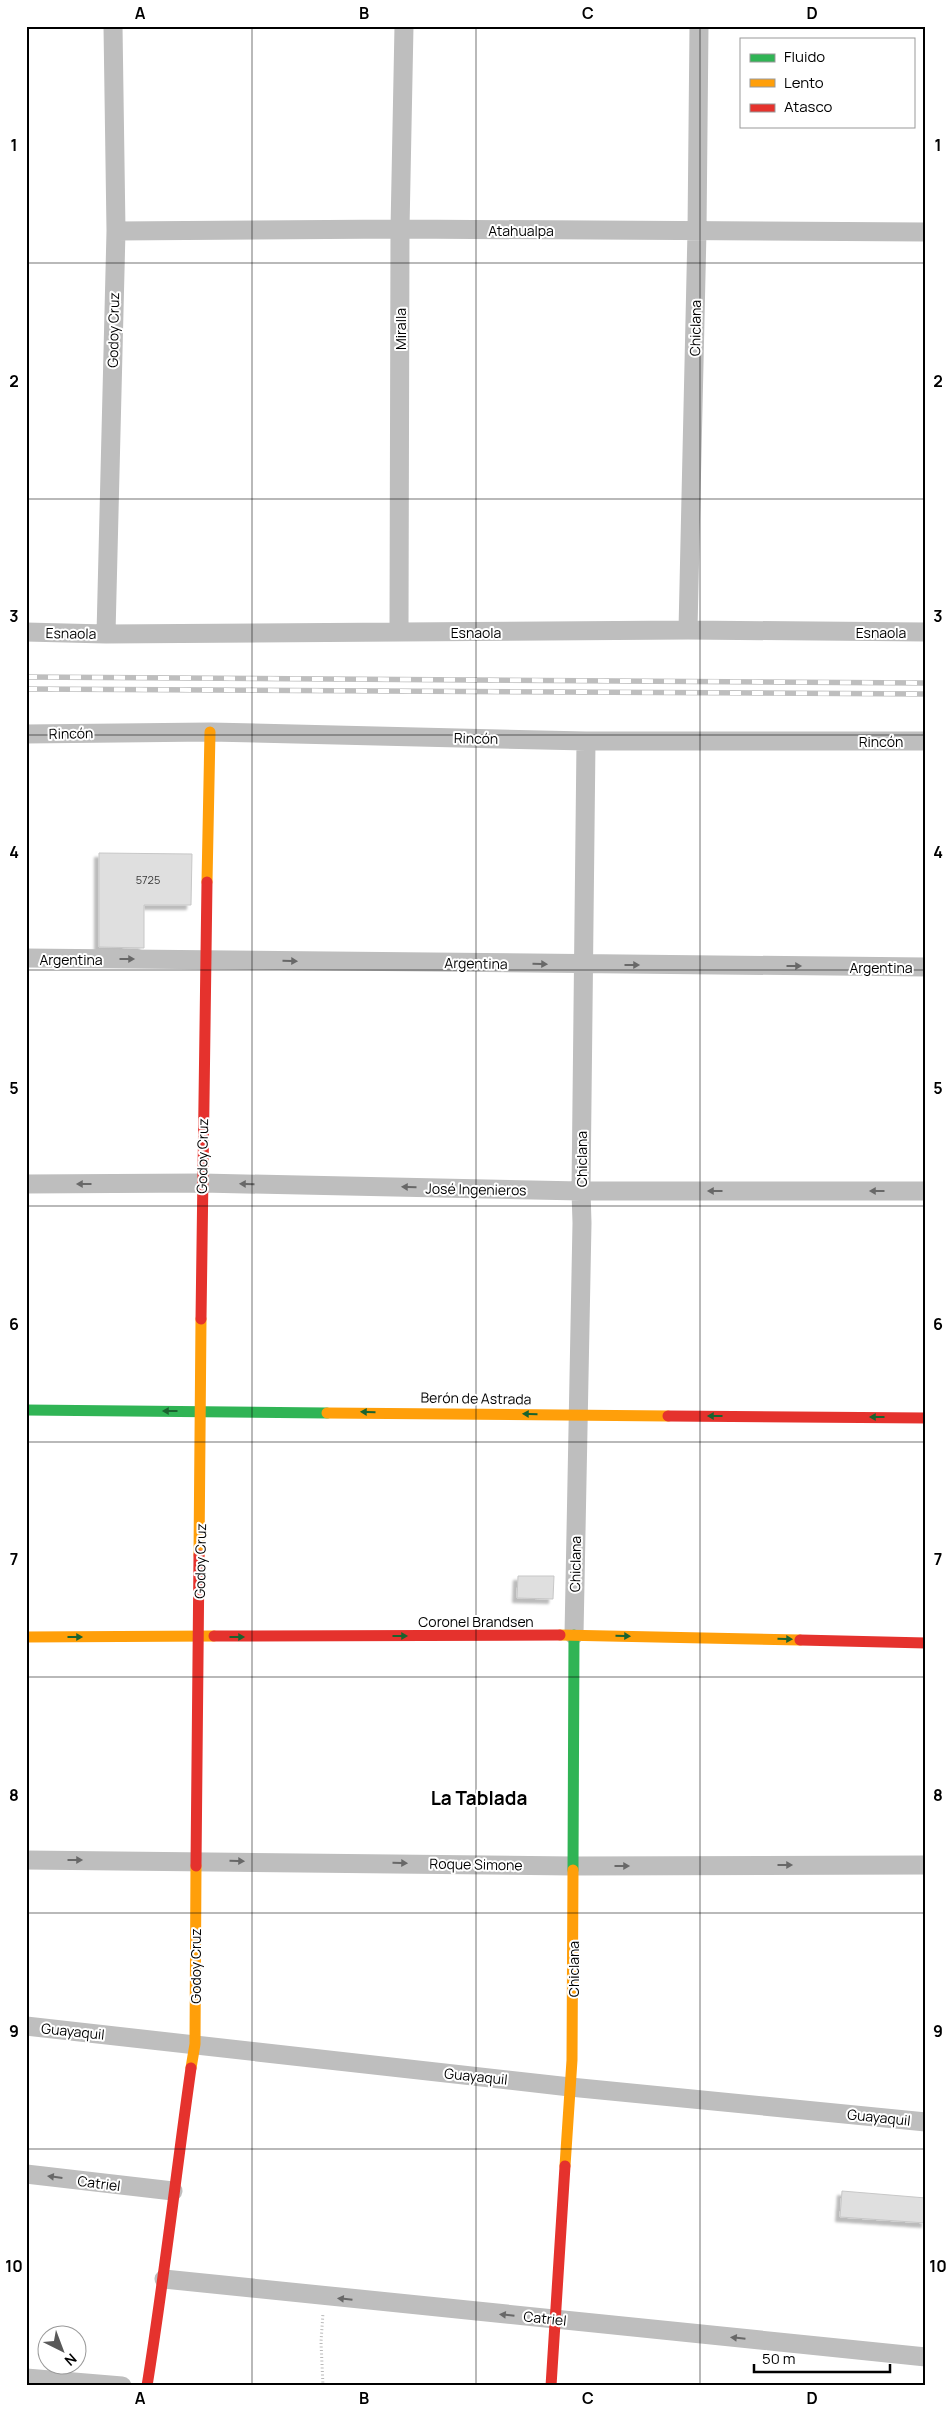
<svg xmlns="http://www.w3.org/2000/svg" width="952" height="2412" font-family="Manrope,sans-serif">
	<defs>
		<filter id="shadow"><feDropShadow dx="-4.5" dy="4.5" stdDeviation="1" flood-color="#0004"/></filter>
	</defs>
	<rect width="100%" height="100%" fill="#fff"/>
	<path fill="#dfdfdf" stroke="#c7c7c7" filter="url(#shadow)" d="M99 853 192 854 191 905H144V948L99 947Z
		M518 1576H554L553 1599 517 1598Z
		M842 2191 926 2198V2223L840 2217Z"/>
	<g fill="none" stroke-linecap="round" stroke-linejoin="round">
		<path stroke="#b9b9b9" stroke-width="3" stroke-dasharray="1 2.5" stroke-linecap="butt" d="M323 2386 321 2342 323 2313"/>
		<path stroke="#bebebe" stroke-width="19" d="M116 231 400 229 926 232
			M688 630 697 231 699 26
			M26 632 106 634 688 630 926 632
			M399 632 400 229 404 26
			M106 634 116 231 113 26
			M26 734 210 732 586 741H926
			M26 958 926 967
			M26 1184 202 1183 581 1191H926
			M574 1635 582 1223 581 1191 586 741
			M26 1860 573 1866 926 1865
			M26 2026 570 2087 926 2122
			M26 2174 173 2191
			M164 2279 926 2357
			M26 2378 122 2386"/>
		<path stroke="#30b455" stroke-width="11" d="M26 1410 327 1413
			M573 1870 574 1635"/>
		<path stroke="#ff9f0a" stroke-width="11" d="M207 882 210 732
			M327 1413 668 1416
			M199 1555 201 1319
			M560 1635 800 1640
			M26 1637 214 1636
			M191 2068 195 2044 196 1866
			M565 2166 572 2060 573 1870"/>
		<path stroke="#e5322d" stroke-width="11" d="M201 1319 207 882
			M668 1416 926 1418
			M214 1636 560 1635
			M800 1640 926 1643
			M196 1866 199 1555
			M147 2386C164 2280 176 2174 191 2068
			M551 2386 565 2166"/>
		<g stroke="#bebebe" stroke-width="5.5">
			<path id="rail" d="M26 677 926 683
				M26 689 926 694"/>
		</g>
		<use href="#rail" stroke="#fff" stroke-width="4" stroke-dasharray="11" stroke-linecap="butt"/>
	</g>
	<defs><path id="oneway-solid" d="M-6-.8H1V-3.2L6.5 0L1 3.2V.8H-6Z" transform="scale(1.25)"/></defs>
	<g fill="#686868">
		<use href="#oneway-solid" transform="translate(127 959)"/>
		<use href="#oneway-solid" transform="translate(290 961) rotate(1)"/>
		<use href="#oneway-solid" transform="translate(540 964) rotate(1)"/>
		<use href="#oneway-solid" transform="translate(632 965)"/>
		<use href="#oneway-solid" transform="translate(794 966)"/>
		<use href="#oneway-solid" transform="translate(84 1184) rotate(180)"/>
		<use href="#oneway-solid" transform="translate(247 1184) rotate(-179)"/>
		<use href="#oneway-solid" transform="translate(409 1187) rotate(-179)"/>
		<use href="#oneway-solid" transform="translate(715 1191) rotate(-180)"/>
		<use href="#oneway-solid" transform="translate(877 1191) rotate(-180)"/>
		<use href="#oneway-solid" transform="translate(75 1860)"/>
		<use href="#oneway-solid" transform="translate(237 1861) rotate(1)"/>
		<use href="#oneway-solid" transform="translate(400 1863) rotate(1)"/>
		<use href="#oneway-solid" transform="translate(785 1865)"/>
		<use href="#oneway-solid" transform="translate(622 1866)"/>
		<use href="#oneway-solid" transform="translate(55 2177) rotate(-173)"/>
		<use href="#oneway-solid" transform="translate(345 2299) rotate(-174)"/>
		<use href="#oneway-solid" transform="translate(507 2315) rotate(-174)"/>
		<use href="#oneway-solid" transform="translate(738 2338) rotate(-174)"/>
	</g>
	<g fill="#1a632f">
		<use href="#oneway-solid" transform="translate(170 1411) rotate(-180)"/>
		<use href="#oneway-solid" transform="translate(368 1412) rotate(-179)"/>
		<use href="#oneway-solid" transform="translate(530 1414) rotate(-179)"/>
		<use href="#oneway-solid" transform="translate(715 1416) rotate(-180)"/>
		<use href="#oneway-solid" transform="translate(877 1417) rotate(-180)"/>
		<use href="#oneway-solid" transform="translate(400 1636)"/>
		<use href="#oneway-solid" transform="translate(623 1636) rotate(1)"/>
		<use href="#oneway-solid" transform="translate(75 1637)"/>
		<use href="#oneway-solid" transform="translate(237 1637)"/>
		<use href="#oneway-solid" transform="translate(785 1639) rotate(1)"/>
	</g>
	<path fill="none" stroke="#000" stroke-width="1" stroke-opacity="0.55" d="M252 26V2386M476 26V2386M700 26V2386M26 263H926M26 499H926M26 735H926M26 970H926M26 1206H926M26 1442H926M26 1677H926M26 1913H926M26 2149H926"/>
	<g text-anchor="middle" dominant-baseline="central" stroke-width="4" stroke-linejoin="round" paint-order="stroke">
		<g font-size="11" fill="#383838">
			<text x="148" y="879">5725</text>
		</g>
		<g font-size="14" fill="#000" stroke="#fff">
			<text x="521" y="230">Atahualpa</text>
			<text transform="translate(695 328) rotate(-89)">Chiclana</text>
			<text transform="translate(400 329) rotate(-90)">Miralla</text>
			<text transform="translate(113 330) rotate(-89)">Godoy Cruz</text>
			<text x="476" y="632">Esnaola</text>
			<text x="881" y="632">Esnaola</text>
			<text transform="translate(71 633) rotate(1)">Esnaola</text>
			<text transform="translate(71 733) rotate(-1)">Rincón</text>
			<text transform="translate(476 738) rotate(1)">Rincón</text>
			<text x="881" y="741">Rincón</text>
			<text x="71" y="959">Argentina</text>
			<text transform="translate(476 963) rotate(1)">Argentina</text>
			<text x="881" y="967">Argentina</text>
			<text transform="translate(202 1156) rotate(-89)">Godoy Cruz</text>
			<text transform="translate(581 1159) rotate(-90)">Chiclana</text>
			<text transform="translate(476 1189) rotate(1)">José Ingenieros</text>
			<text transform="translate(476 1398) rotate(1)">Berón de Astrada</text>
			<text transform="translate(200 1561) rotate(-89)">Godoy Cruz</text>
			<text transform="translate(575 1564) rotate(-89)">Chiclana</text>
			<text x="476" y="1621">Coronel Brandsen</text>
			<text transform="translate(476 1864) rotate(1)">Roque Simone</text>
			<text transform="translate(195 1966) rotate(-90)">Godoy Cruz</text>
			<text transform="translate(573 1969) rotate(-90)">Chiclana</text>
			<text transform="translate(73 2031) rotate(6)">Guayaquil</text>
			<text transform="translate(476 2076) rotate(6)">Guayaquil</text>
			<text transform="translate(879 2117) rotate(6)">Guayaquil</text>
			<text transform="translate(99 2183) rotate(7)">Catriel</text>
			<text transform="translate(545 2318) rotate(6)">Catriel</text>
		</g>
		<g font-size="19" font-weight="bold" fill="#000" stroke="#fff">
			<text x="479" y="1798">La Tablada</text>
		</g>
	</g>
	<rect width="952" height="2412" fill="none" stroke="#ffffff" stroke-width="55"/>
	<rect x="740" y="38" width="175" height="90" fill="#ffffff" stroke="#999999"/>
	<rect x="750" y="54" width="25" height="8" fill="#30b455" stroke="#999999"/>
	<text x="784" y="62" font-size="15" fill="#000000">Fluido</text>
	<rect x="750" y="79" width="25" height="8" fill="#ff9f0a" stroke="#999999"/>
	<text x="784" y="88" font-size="15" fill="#000000">Lento</text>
	<rect x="750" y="104" width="25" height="8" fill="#e5322d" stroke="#999999"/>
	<text x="784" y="112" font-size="15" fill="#000000">Atasco</text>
	<g transform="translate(62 2350) rotate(138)"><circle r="24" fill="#ffffff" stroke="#999999"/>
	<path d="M0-4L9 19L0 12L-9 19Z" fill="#595959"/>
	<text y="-8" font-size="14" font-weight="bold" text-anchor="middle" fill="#000000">N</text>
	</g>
	<path d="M754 2364v8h136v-8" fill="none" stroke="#000000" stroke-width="2.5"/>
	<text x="762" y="2364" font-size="15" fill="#000000" stroke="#ffffff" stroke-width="4" paint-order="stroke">50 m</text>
	<rect x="28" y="28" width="896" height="2356" fill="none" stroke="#000" stroke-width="2"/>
	<g font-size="16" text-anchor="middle" font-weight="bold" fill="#000">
		<text x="140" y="19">A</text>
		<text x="364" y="19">B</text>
		<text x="588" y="19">C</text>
		<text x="812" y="19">D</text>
		<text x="14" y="151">1</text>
		<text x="938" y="151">1</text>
		<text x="14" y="387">2</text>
		<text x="938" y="387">2</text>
		<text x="14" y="622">3</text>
		<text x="938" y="622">3</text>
		<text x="14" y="858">4</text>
		<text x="938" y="858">4</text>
		<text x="14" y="1094">5</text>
		<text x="938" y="1094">5</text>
		<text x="14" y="1330">6</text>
		<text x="938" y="1330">6</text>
		<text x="14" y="1565">7</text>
		<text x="938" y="1565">7</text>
		<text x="14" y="1801">8</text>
		<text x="938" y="1801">8</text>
		<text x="14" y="2037">9</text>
		<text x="938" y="2037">9</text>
		<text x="14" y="2272">10</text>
		<text x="938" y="2272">10</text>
		<text x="140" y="2404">A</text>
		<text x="364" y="2404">B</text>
		<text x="588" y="2404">C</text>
		<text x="812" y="2404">D</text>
	</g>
</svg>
